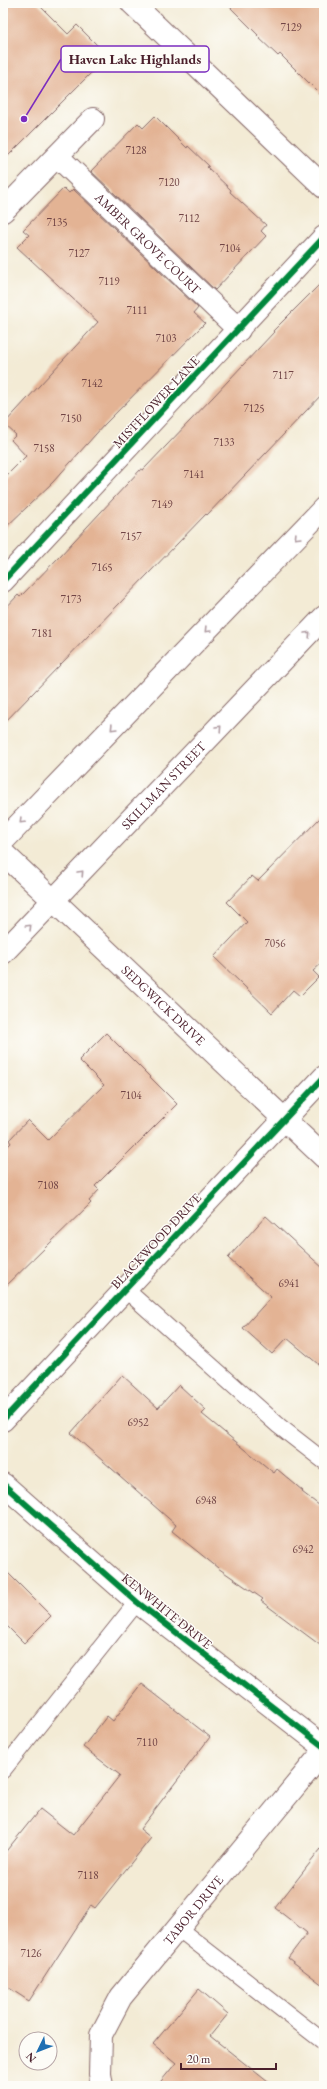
<svg xmlns="http://www.w3.org/2000/svg" width="327" height="2089" font-family="'EB Garamond',serif">
	<rect width="100%" height="100%" fill="#fdfcf7"/>
	<filter id="ink" filterUnits="userSpaceOnUse"><feTurbulence type="fractalNoise" baseFrequency=".025" numOctaves="2"/><feDisplacementMap in="SourceGraphic" scale="8" xChannelSelector="R" yChannelSelector="G"/><feConvolveMatrix kernelMatrix="1 2 1 2 8 2 1 2 1" color-interpolation-filters="sRGB"/></filter>
	<filter id="wash" filterUnits="userSpaceOnUse"><feTurbulence type="fractalNoise" baseFrequency=".012" numOctaves="4" result="noise"/><feDisplacementMap in="SourceGraphic" scale="16" xChannelSelector="R" yChannelSelector="G"/><feGaussianBlur stdDeviation="0.9" result="paint"/><feColorMatrix in="noise" values="0 0 0 0 0 0 0 0 0 0 0 0 0 0 0 0 0 1.4 0 .05"/><feComposite in="paint" operator="in"/></filter>
	<g filter="url(#wash)">
		<rect width="100%" height="100%" fill="#f3ebd5"/>
		<g id="blocks">
			<path fill="#e3b394" d="M3 3H37L68 34 77 25 108 56 3 161Z
				M226 3H324V98L280 54 278 56 257 36 258 35Z
				M155 116 187 148 188 146 209 166 207 167 231 190 230 192 266 225 261 231 266 236 215 290 91 171 138 123 143 128Z
				M64 188 69 193 73 189 198 308 194 313 205 323 104 425 53 482 3 530V479L26 456 11 440 16 435 4 424 98 322 17 247 29 235 23 230Z
				M324 280V392L207 515 206 514 3 724V611L18 595 20 597 60 556 141 469 143 470 213 397 274 332 273 331Z
				M324 814V961L313 971 319 977 300 996 293 990 272 1013 214 957 247 922 227 902 252 876 258 881Z
				M106 1033 177 1104 95 1186 99 1190 89 1201 91 1203 3 1289V1151L11 1143 9 1140 28 1120 48 1140 104 1085 79 1060Z
				M266 1216 324 1269V1369L287 1338 272 1354 243 1328 271 1297 228 1258Z
				M122 1375 158 1408 179 1385 206 1410 202 1414 274 1473 277 1469 303 1491 302 1492 324 1509V1648L261 1601 263 1599 218 1568 172 1531 176 1525 71 1433Z
				M3 1568 51 1616 24 1643 3 1622Z
				M142 1684 210 1737 140 1829 151 1838 95 1908 91 1905 29 2001 3 1984V1855L40 1809 73 1835 120 1775 83 1747 107 1716 113 1721Z
				M324 1845V1986L288 1958 307 1933 275 1908Z
				M199 1989 228 2014 210 2036 273 2086H157L176 2063 153 2044Z"/>
		</g>
	</g>
	<g filter="url(#ink)">
		<use href="#blocks" fill-opacity="0" stroke="#856666" stroke-width="1"/>
		<g fill="none" stroke-linecap="round" stroke-linejoin="round">
			<g stroke="#856666" stroke-width="18">
				<path id="lane" d="M125 1289 279 1426 324 1461
					M3 1770 137 1602
					M179 1929 324 2042"/>
			</g>
			<g stroke="#856666" stroke-width="24">
				<g id="street">
					<path d="M132 3 324 187"/>
					<path id="s1" d="M57 156 239 330"/>
					<path d="M3 211 93 119"/>
					<path d="M3 581 324 237"/>
					<path id="s2" d="M54 901 324 1157"/>
					<path d="M3 1420 324 1077"/>
					<path d="M3 1484 137 1602 324 1747"/>
					<path id="s3" d="M102 2086 100 2074 101 2035 121 1997 324 1751"/>
				</g>
			</g>
			<g stroke="#856666" stroke-width="24">
				<g id="secondary">
					<path d="M3 841 324 508"/>
					<path d="M3 853 54 901"/>
					<path id="s4" d="M3 953 324 617"/>
				</g>
			</g>
			<use href="#lane" stroke="#fff" stroke-width="16"/>
			<use href="#street" stroke="#fff" stroke-width="22"/>
			<use href="#secondary" stroke="#fff" stroke-width="22"/>
			<g stroke="#fdfcf7" stroke-width="8">
				<path id="cycleway" d="M3 581 324 237
					M3 1420 324 1077
					M3 1484 137 1602 324 1747"/>
			</g>
			<use href="#cycleway" stroke="#00873e" stroke-width="6"/>
		</g>
		<defs><path id="oneway-chevron" d="M-2-3.5L2.5 0L-2 3.5" fill="none" stroke-width="1.6" stroke-linecap="round" stroke-linejoin="round"/></defs>
		<g stroke="#ae9aa0">
			<use href="#oneway-chevron" transform="translate(297 537) rotate(134)"/>
			<use href="#oneway-chevron" transform="translate(207 630) rotate(134)"/>
			<use href="#oneway-chevron" transform="translate(308 634) rotate(-47)"/>
			<use href="#oneway-chevron" transform="translate(113 728) rotate(134)"/>
			<use href="#oneway-chevron" transform="translate(219 728) rotate(-47)"/>
			<use href="#oneway-chevron" transform="translate(22 821) rotate(134)"/>
			<use href="#oneway-chevron" transform="translate(81 873) rotate(-47)"/>
			<use href="#oneway-chevron" transform="translate(29 927) rotate(-45)"/>
		</g>
	</g>
	<g text-anchor="middle" dominant-baseline="central" stroke-width="3" stroke-linejoin="round" paint-order="stroke">
		<g font-size="11" fill="#704445">
			<text x="291" y="27">7129</text>
			<text x="136" y="150">7128</text>
			<text x="169" y="182">7120</text>
			<text x="189" y="218">7112</text>
			<text x="57" y="222">7135</text>
			<text x="230" y="248">7104</text>
			<text x="79" y="253">7127</text>
			<text x="109" y="281">7119</text>
			<text x="137" y="310">7111</text>
			<text x="166" y="338">7103</text>
			<text x="283" y="375">7117</text>
			<text x="92" y="383">7142</text>
			<text x="254" y="408">7125</text>
			<text x="71" y="418">7150</text>
			<text x="224" y="442">7133</text>
			<text x="44" y="448">7158</text>
			<text x="194" y="474">7141</text>
			<text x="162" y="504">7149</text>
			<text x="131" y="536">7157</text>
			<text x="102" y="567">7165</text>
			<text x="71" y="599">7173</text>
			<text x="42" y="633">7181</text>
			<text x="275" y="943">7056</text>
			<text x="131" y="1095">7104</text>
			<text x="48" y="1185">7108</text>
			<text x="289" y="1283">6941</text>
			<text x="138" y="1422">6952</text>
			<text x="206" y="1500">6948</text>
			<text x="303" y="1549">6942</text>
			<text x="147" y="1742">7110</text>
			<text x="88" y="1875">7118</text>
			<text x="31" y="1953">7126</text>
		</g>
		<g font-size="13" fill="#4a1f2b" stroke="#fdfcf7">
			<text stroke="none"><textPath href="#s1" startOffset="126">AMBER GROVE COURT</textPath></text>
			<text transform="translate(156 402) rotate(-47)">MISTFLOWER LANE</text>
			<text stroke="none"><textPath href="#s4" startOffset="232">SKILLMAN STREET</textPath></text>
			<text stroke="none"><textPath href="#s2" startOffset="151">SEDGWICK DRIVE</textPath></text>
			<text transform="translate(156 1241) rotate(-47)">BLACKWOOD DRIVE</text>
			<text transform="translate(167 1611) rotate(39)">KENWHITE DRIVE</text>
			<text stroke="none"><textPath href="#s3" startOffset="207">TABOR DRIVE</textPath></text>
		</g>
	</g>
	<path fill="none" stroke="#7b2cbf" stroke-width="1.5" d="M24 119L61 59"/>
	<circle fill="#7b2cbf" stroke="#fdfcf7" stroke-width="1.5" cx="24" cy="119" r="4"/>
	<rect fill="#fdfcf7" stroke="#7b2cbf" stroke-width="1.5" x="61" y="46" width="148" height="26" rx="4"/>
	<g font-size="14" text-anchor="middle" font-weight="bold" fill="#4a1f2b">
		<text x="135" y="64">Haven Lake Highlands</text>
	</g>
	<rect width="327" height="2089" fill="none" stroke="#fdfcf7" stroke-width="16"/>
	<g transform="translate(38 2051) rotate(227)"><circle r="19" fill="#fdfcf7" stroke="#b5a4a5"/>
	<path d="M0-3L7 15L0 10L-7 15Z" fill="#1f6fb2"/>
	<text y="-6" font-size="11" font-weight="bold" text-anchor="middle" fill="#4a1f2b">N</text>
	</g>
	<path d="M181 2063v6h95v-6" fill="none" stroke="#4a1f2b" stroke-width="2"/>
	<text x="187" y="2063" font-size="12" fill="#4a1f2b" stroke="#fdfcf7" stroke-width="3" paint-order="stroke">20 m</text>
</svg>
